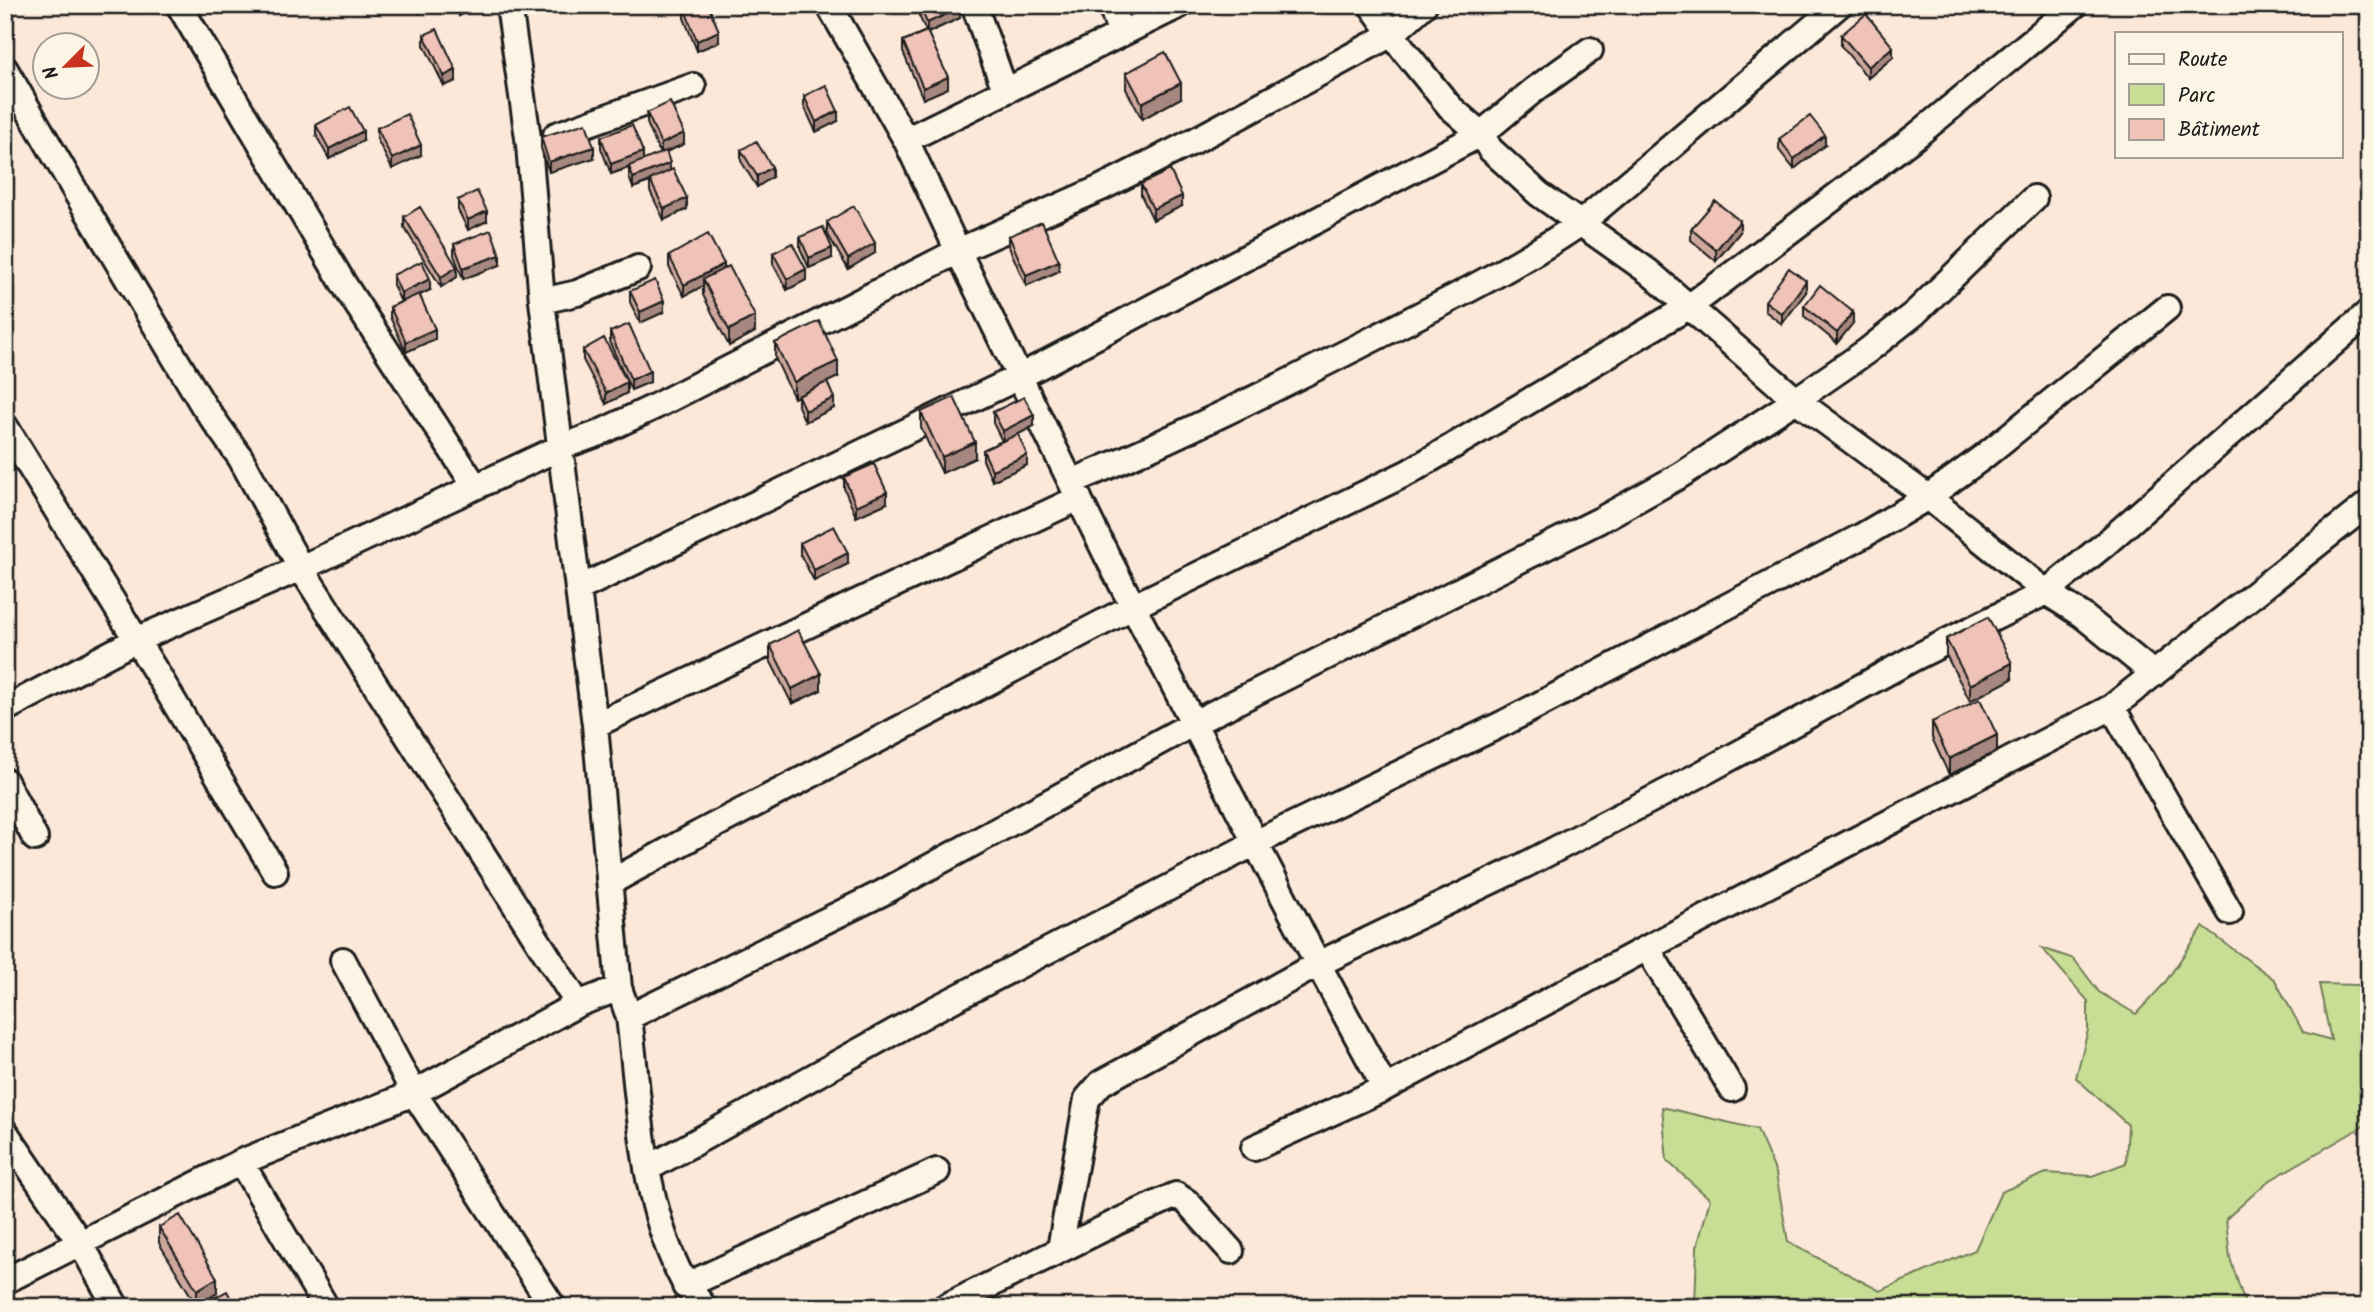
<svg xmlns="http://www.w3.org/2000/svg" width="2374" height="1312" font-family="Kalam,sans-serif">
	<rect width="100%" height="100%" fill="#fbe8d9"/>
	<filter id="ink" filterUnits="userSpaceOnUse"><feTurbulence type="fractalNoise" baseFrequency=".0143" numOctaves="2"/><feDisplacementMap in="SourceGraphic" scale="14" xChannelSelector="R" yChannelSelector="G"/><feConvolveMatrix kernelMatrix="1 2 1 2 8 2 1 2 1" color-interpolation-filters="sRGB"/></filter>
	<g filter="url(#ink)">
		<path fill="#c8de94" stroke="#727d58" stroke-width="2" d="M2203 927 2275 980 2303 1032 2331 1040 2319 984 2359 985 2369 997V1123L2267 1182 2226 1219 2230 1258 2246 1307H1695L1697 1247 1710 1199 1667 1161 1662 1107 1757 1129 1776 1173 1788 1242 1880 1291 1975 1250 2001 1192 2046 1173 2092 1176 2126 1163 2128 1125 2076 1078 2088 1030V1001L2042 948 2074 959 2099 992 2136 1014 2164 984Z"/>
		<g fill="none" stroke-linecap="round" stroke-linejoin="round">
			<g stroke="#1c1c1c" stroke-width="30">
				<path id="minor" d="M179 5 345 286 475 486
					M509 5 529 145 542 301 595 725 619 988 629 1017C640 1106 641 1202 684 1282 689 1292 698 1298 704 1307
					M829 5 906 140 958 251 1106 554 1318 964 1385 1088
					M974 5 1005 90
					M1111 5 1121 34
					M1371 5 1406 53 1450 107 1481 134 1490 149 1539 194 1649 272 1796 400 1928 497 2046 592 2082 615 2154 674
					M5 69 77 194 203 405 240 457 301 568 578 1004
					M556 135 693 86
					M906 140 1180 5
					M542 301 577 293 638 268
					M5 426 161 680 275 872
					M1071 482C1175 439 1275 389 1375 338 1445 302 1515 268 1581 223L1839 5
					M578 589 1019 377 1481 134 1534 90 1590 50
					M2112 707 2230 912
					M5 709 136 640 301 568 561 447 597 434 654 407 958 251 1101 188 1194 141 1392 34 1424 5
					M595 725 1079 498
					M5 781 35 838
					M611 882 698 834 1134 606 1409 472 1690 306 1916 136 2075 5
					M1647 948 1732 1089
					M343 960 414 1093 553 1307
					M629 1017 882 893 1194 723 1600 520 1681 475 1796 400 1867 351 1915 313 2034 198
					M5 1132 81 1244 116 1307
					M1254 1148 1385 1088 1647 948 2112 707 2369 503
					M241 1162 326 1307
					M647 1169 935 1009 1257 842 1504 723 1862 536 1928 497 1983 457 2167 308
					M1060 1249 1087 1099 1101 1083 1318 964 1525 865 1699 775 1914 658 2046 592 2105 544 2369 312
					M5 1281 241 1162 414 1093 578 1004 619 988
					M685 1286 937 1171
					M945 1307 1119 1221 1176 1195 1187 1202 1231 1251"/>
			</g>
			<use href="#minor" stroke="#fcf5e5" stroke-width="24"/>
		</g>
		<path fill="#cea89d" stroke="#1c1c1c" stroke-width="2" d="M454 5H480L459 16Z
			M916 5H959L960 18 928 33 948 88 923 99 903 52V41L926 31 916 9Z
			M684 7 719 42 697 51 684 18Z
			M424 35 456 81 444 86 424 45Z
			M1841 35 1893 57 1868 78 1841 46Z
			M1126 73 1181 98 1142 119 1126 89Z
			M804 96 838 121 816 132 804 106Z
			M647 113 684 144 666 152 670 171 687 209 664 220 650 191V182L633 188 629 177V168L611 174 601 148V137L643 161 660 154 647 123Z
			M316 125 363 141 329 159 316 135Z
			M377 128 421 155 392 169 377 139Z
			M541 137 594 158 549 172 541 148Z
			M1779 139 1825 145 1794 169 1779 150Z
			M741 150 772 177 757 187 741 161Z
			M1141 184 1182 206 1153 220 1141 195Z
			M458 200 487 221 468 230 458 210Z
			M404 217 457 277 441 287 404 227Z
			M827 222 875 253 848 269 827 233Z
			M1691 229 1740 232 1716 261 1691 240Z
			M1009 236 1059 271 1026 286 1009 247Z
			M800 237 832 258 809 268 800 248Z
			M454 244 500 265 463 279 454 255Z
			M773 253 806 280 787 290 773 264Z
			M669 256 724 268 755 332 729 346 703 295V286L684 296 669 267Z
			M393 275 430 290 420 295 435 339 406 352 390 317V307L401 302 393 285Z
			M630 291 664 312 640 323 630 302Z
			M1806 292 1782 324 1765 311V301Z
			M1804 306 1853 323 1837 343 1804 316Z
			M610 332 650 382 631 390 610 343Z
			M775 343 838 377 826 382 834 408 805 422 798 406V396L794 398 775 358Z
			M583 350 627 393 606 404 583 360Z
			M921 412 975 458 942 473 921 428Z
			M993 412 1034 426 1015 436 1027 465 992 481 983 460V450L1002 441 993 423Z
			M844 477 887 503 856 517 844 488Z
			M800 543 848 564 814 581 800 554Z
			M1946 639 2012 679 1970 701 1946 655Z
			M770 645 821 690 792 704 770 660Z
			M1932 722 1997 751 1949 775 1932 738Z
			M159 1227 217 1293 197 1306 159 1243Z"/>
		<path fill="#a78880" stroke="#1c1c1c" stroke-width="2" d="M419 5H437V6L419 13Z
			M459 5H480L459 16Z
			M960 8V18L927 33V23Z
			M719 31V42L697 51V41Z
			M1893 47V57L1868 78V67Z
			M456 70V81L444 86V76Z
			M948 77V88L923 99V88Z
			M1181 83V98L1142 119V103Z
			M838 111V121L816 132V122Z
			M363 131V141L329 159V149Z
			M684 133V144L661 154V144Z
			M1825 135V145L1794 169V159Z
			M421 145V155L392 169V159Z
			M594 147V158L549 172V162Z
			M643 152V162L611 174V164Z
			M670 163V173L633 188V178Z
			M772 167V177L757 187V176Z
			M1182 196V206L1153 220V209Z
			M687 198V209L664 220V209Z
			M487 211V221L468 230V220Z
			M1740 221V232L1716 261V250Z
			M875 243V253L848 269V259Z
			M832 248V258L809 268V258Z
			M500 255V265L463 279V268Z
			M1059 261V271L1026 286V275Z
			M724 264V274L703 279V286L684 296V285Z
			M457 267V277L441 287V277Z
			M806 269V280L787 290V279Z
			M430 279V290L401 303V293Z
			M1806 281V292L1782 324V314Z
			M664 301V312L640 323V312Z
			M1853 312V323L1837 343V333Z
			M755 316V332L729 346V330Z
			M435 329V339L406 352V342Z
			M838 361V377L794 398V382Z
			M650 371V382L631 390V380Z
			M627 382V393L606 404V393Z
			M834 398V408L805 422V411Z
			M1034 415V426L1003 442V431Z
			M975 442V458L942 473V457Z
			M1027 455V465L992 481V470Z
			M887 492V503L856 517V506Z
			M848 553V564L814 581V570Z
			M2012 663V679L1970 701V685Z
			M821 674V690L792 704V689Z
			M1997 735V751L1949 775V759Z
			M217 1278V1293L197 1306V1290Z"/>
		<path fill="#efc3b7" stroke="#1c1c1c" stroke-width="2" d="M688 5H708L719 31 697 41 684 7Z
			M919 5H959L960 8 927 23Z
			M1866 14 1893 47 1868 67 1841 35Z
			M437 29 456 70 444 76 424 35Z
			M927 31 948 77 923 88 903 41Z
			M1165 52 1181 83 1142 103 1126 73Z
			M826 85 838 111 816 122 804 96Z
			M670 102 684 133 661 144 647 113Z
			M350 107 363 131 329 149 316 125Z
			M407 114 421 145 392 159 377 128Z
			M1810 116 1825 135 1794 159 1779 139Z
			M586 123 594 147 549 162 541 137Z
			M632 125 643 152 611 164 601 137Z
			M756 141 772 167 757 176 741 150Z
			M666 151 670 163 633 178 629 166Z
			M673 169 687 198 664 209 650 180Z
			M1170 170 1182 196 1153 209 1141 184Z
			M477 191 487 211 468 220 458 200Z
			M1715 201 1740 221 1716 250 1691 229Z
			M854 206 875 243 848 259 827 222Z
			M420 207 457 267 441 277 404 217Z
			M1042 222 1059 261 1026 275 1009 236Z
			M823 227 832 248 809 258 800 237Z
			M491 230 500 255 463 268 454 244Z
			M708 234 724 264 684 285 669 256Z
			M792 243 806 269 787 279 773 253Z
			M422 261 430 279 401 293 393 275Z
			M729 266 755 316 729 330 703 279Z
			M1789 268 1806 281 1782 314 1765 301Z
			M655 280 664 301 640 312 630 291Z
			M1820 285 1853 312 1837 333 1804 306Z
			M419 294 435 329 406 342 390 307Z
			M819 321 838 361 794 382 775 343Z
			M629 324 650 371 631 380 610 332Z
			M604 338 627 382 606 393 583 350Z
			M827 382 834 398 805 411 798 396Z
			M954 397 975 442 942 457 921 412Z
			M1024 397 1034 415 1003 431 993 412Z
			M1018 434 1027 455 992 470 983 450Z
			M874 464 887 492 856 506 844 477Z
			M834 526 848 553 814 570 800 543Z
			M1988 617 2012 663 1970 685 1946 639Z
			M798 630 821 674 792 689 770 645Z
			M1980 699 1997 735 1949 759 1932 722Z
			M180 1215 217 1278 197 1290 159 1227Z
			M227 1291 235 1307H202L201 1305Z"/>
	</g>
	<rect width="2374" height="1312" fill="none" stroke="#fcf5e5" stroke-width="28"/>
	<rect x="14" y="14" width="2346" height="1284" fill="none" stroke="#1c1c1c" stroke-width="2.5" filter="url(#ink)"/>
	<rect x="2115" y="32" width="228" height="126" fill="#fcf5e5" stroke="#a29e95" stroke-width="2"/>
	<rect x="2129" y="54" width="35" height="10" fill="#fcf5e5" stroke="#a29e95" stroke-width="2"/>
	<text x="2178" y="66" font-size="21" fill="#1c1c1c">Route</text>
	<rect x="2129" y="84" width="35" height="21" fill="#c8de94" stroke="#a29e95" stroke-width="2"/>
	<text x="2178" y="102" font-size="21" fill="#1c1c1c">Parc</text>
	<rect x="2129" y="119" width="35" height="21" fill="#efc3b7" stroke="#a29e95" stroke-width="2"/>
	<text x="2178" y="136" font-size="21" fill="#1c1c1c">Bâtiment</text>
	<g transform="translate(66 66) rotate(246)"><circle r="33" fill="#fcf5e5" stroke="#a29e95" stroke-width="2"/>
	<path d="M0-5L12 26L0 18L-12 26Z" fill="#c8321e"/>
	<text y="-10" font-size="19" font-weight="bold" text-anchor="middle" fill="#1c1c1c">N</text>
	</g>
</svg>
